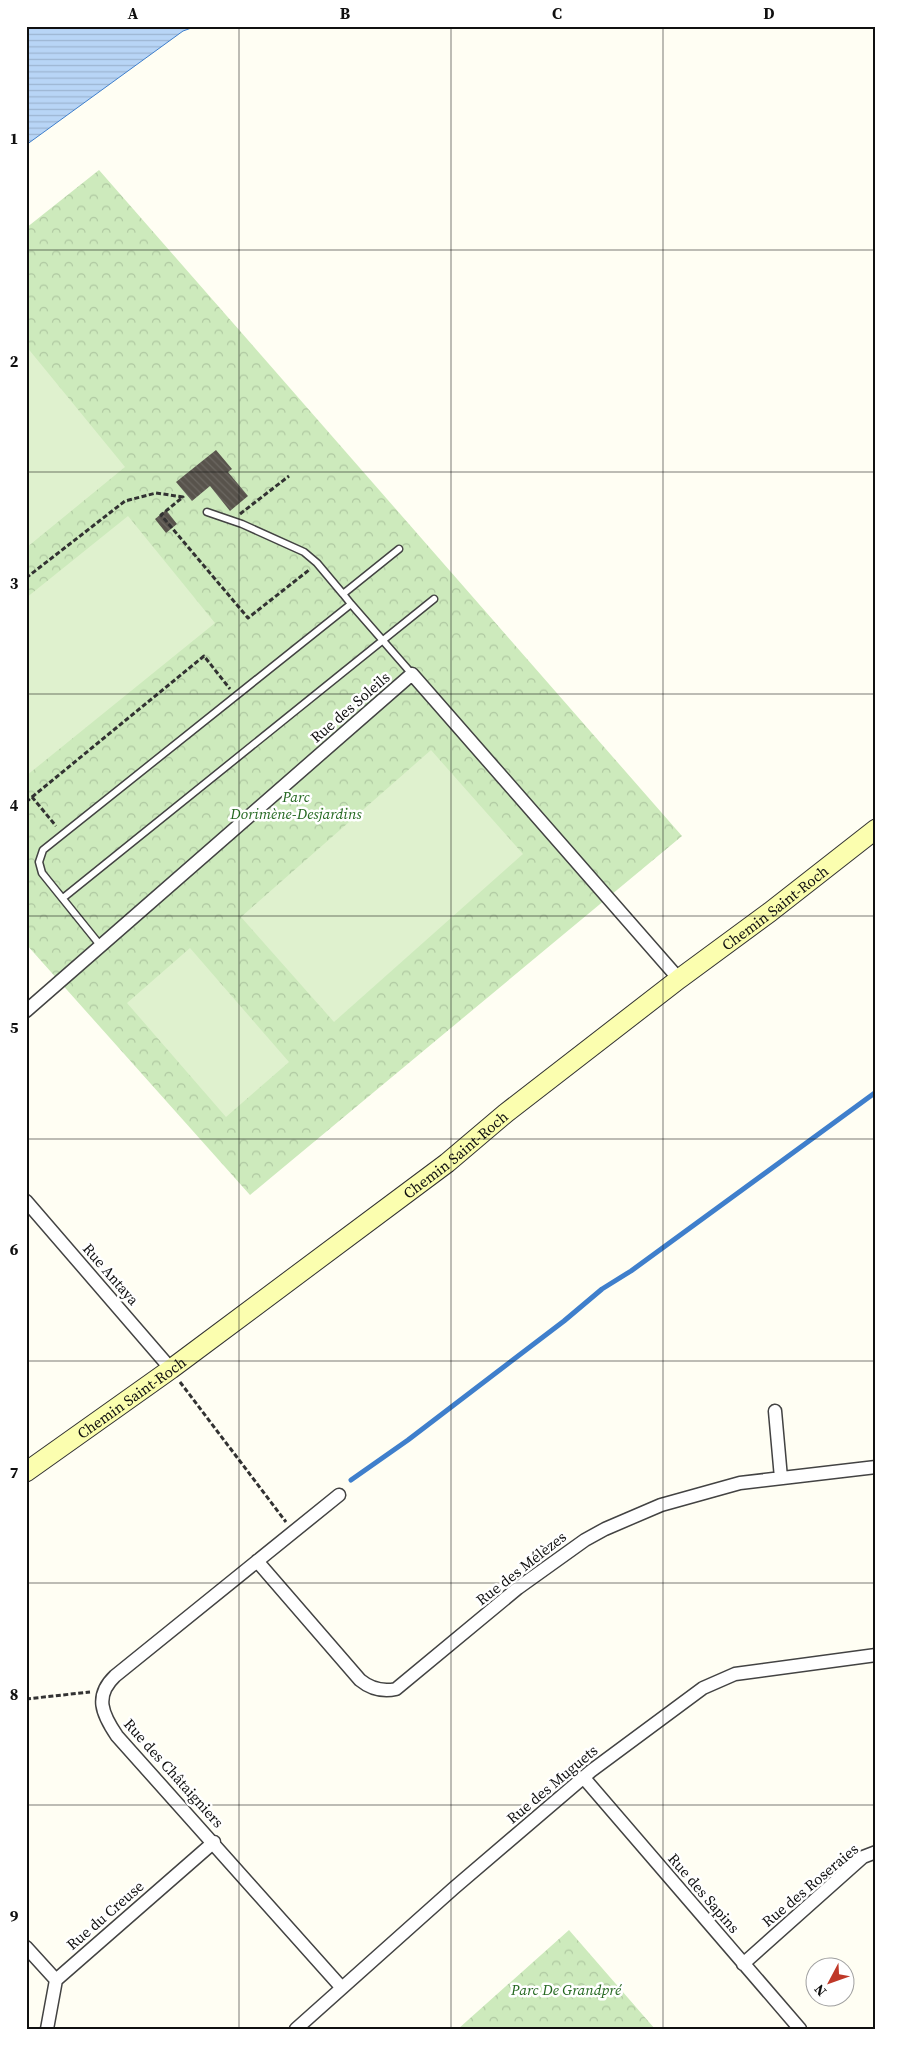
<svg xmlns="http://www.w3.org/2000/svg" width="902" height="2055" font-family="'Source Serif 4',serif">
	<defs>
		<pattern id="park-crowns" width="20" height="18" patternUnits="userSpaceOnUse" patternTransform="scale(1.25)"><rect width="20" height="18" fill="#cdeabc"/><path d="M2 6a3 3 0 1 1 6 0M12 15a3 3 0 1 1 6 0" fill="none" stroke="#afc8a1"/></pattern>
		<pattern id="water-rules" width="6" height="5" patternUnits="userSpaceOnUse" patternTransform="scale(1.25)"><rect width="6" height="5" fill="#b8d5f6"/><path d="M0 2.5h6" fill="none" stroke="#9db6d2"/></pattern>
		<pattern id="building-back-hatch" width="6" height="6" patternUnits="userSpaceOnUse" patternTransform="scale(1.25)"><rect width="6" height="6" fill="#58534c"/><path d="M-1 5l2 2M0 0l6 6M5-1l2 2" fill="none" stroke="#6b6761"/></pattern>
	</defs>
	<rect width="100%" height="100%" fill="#fffef3"/>
	<path fill="url(#park-crowns)" d="M99 170 682 836 250 1195 26 944V228Z
		M569 1930 655 2029H458Z"/>
	<path fill="#dff1ce" d="M26 346 125 467 26 548Z
		M128 516 215 623 26 776V598Z
		M431 750 523 854 334 1022 241 917Z
		M190 948 289 1062 226 1117 127 1003Z"/>
	<path fill="url(#water-rules)" stroke="#3f7fcc" d="M26 26H197L183 31 26 145Z"/>
	<g fill="none" stroke-linecap="round" stroke-linejoin="round">
		<path stroke="#3f7fcc" stroke-width="5" d="M351 1480 408 1440 564 1321 602 1289 631 1271 876 1092"/>
	</g>
	<path fill="url(#building-back-hatch)" d="M216 450 232 469 228 472 248 496 230 511 210 486 192 501 176 482Z
		M166 510 177 524 166 533 155 519Z"/>
	<g fill="none" stroke-linecap="round" stroke-linejoin="round">
		<g stroke="#434343" stroke-width="9">
			<path id="service" d="M207 512 242 524 304 552 317 563 343 594
				M351 604 343 594 399 549
				M63 898 434 599
				M100 945 42 873 39 862 43 850 351 604 412 674"/>
		</g>
		<g stroke="#434343" stroke-width="15">
			<path id="minor" d="M26 1011 412 674 679 979
				M26 1201 171 1369
				M775 1411 781 1478
				M339 1495 115 1676C94 1696 102 1714 117 1736L342 1988
				M257 1561 360 1680C371 1689 382 1692 396 1689L518 1588 585 1540 605 1529 661 1505 740 1483 876 1467
				M584 1778 800 2029
				M26 1947 56 1980
				M743 1964 863 1857 876 1852
				M47 2029 56 1980 214 1842
				M296 2029 454 1888 591 1771 703 1688 735 1674 876 1655"/>
		</g>
		<g stroke="#323232" stroke-width="21">
			<g id="secondary">
				<path id="s1" d="M26 1472 171 1369 447 1163 506 1113 679 979 770 912 876 829"/>
			</g>
		</g>
		<path stroke="#323232" stroke-width="3" stroke-dasharray="5 2.5" stroke-linecap="butt" d="M240 514 289 476
			M26 578 125 501 156 493 183 497 161 515 248 618 309 570
			M32 797 204 656 230 689
			M26 802 32 797 56 826
			M180 1382 286 1522
			M26 1699 90 1692"/>
		<use href="#service" stroke="#fff" stroke-width="6"/>
		<use href="#minor" stroke="#fff" stroke-width="12"/>
		<use href="#secondary" stroke="#fbfeaf" stroke-width="19"/>
	</g>
	<path fill="none" stroke="#101010" stroke-width="1" stroke-opacity="0.55" d="M239 26V2029M451 26V2029M663 26V2029M26 250H876M26 472H876M26 694H876M26 916H876M26 1139H876M26 1361H876M26 1583H876M26 1805H876"/>
	<g text-anchor="middle" dominant-baseline="central" stroke-width="5" stroke-linejoin="round" paint-order="stroke">
		<g font-size="15" fill="#101010" stroke="#fff">
			<text transform="translate(350 707) rotate(-41)">Rue des Soleils</text>
			<text stroke="none"><textPath href="#s1" startOffset="938">Chemin Saint-Roch</textPath></text>
			<text stroke="none"><textPath href="#s1" startOffset="534">Chemin Saint-Roch</textPath></text>
			<text transform="translate(111 1274) rotate(49)">Rue Antaya</text>
			<text stroke="none"><textPath href="#s1" startOffset="129">Chemin Saint-Roch</textPath></text>
			<text transform="translate(521 1568) rotate(-38)">Rue des Mélèzes</text>
			<text transform="translate(174 1773) rotate(48)">Rue des Châtaigniers</text>
			<text transform="translate(552 1784) rotate(-40)">Rue des Muguets</text>
			<text transform="translate(810 1885) rotate(-40)">Rue des Roseraies</text>
			<text transform="translate(704 1893) rotate(49)">Rue des Sapins</text>
			<text transform="translate(105 1915) rotate(-41)">Rue du Creuse</text>
		</g>
		<g font-size="15" font-style="italic" fill="#246820" stroke="#fff">
			<text x="296" y="796">Parc<tspan x="296" dy="17">Dorimène-Desjardins</tspan></text>
			<text x="566" y="1989">Parc De Grandpré</text>
		</g>
	</g>
	<rect width="902" height="2055" fill="none" stroke="#ffffff" stroke-width="55"/>
	<g transform="translate(830 1982) rotate(229)"><circle r="24" fill="#ffffff" stroke="#9f9f9f"/>
	<path d="M0-4L9 19L0 12L-9 19Z" fill="#bf3828"/>
	<text y="-8" font-size="14" font-weight="bold" text-anchor="middle" fill="#101010">N</text>
	</g>
	<rect x="28" y="28" width="846" height="2000" fill="none" stroke="#101010" stroke-width="2"/>
	<g font-size="16" text-anchor="middle" font-weight="bold" fill="#101010">
		<text x="133" y="19">A</text>
		<text x="345" y="19">B</text>
		<text x="557" y="19">C</text>
		<text x="769" y="19">D</text>
		<text x="14" y="144">1</text>
		<text x="14" y="367">2</text>
		<text x="14" y="589">3</text>
		<text x="14" y="811">4</text>
		<text x="14" y="1033">5</text>
		<text x="14" y="1255">6</text>
		<text x="14" y="1478">7</text>
		<text x="14" y="1700">8</text>
		<text x="14" y="1922">9</text>
	</g>
</svg>
